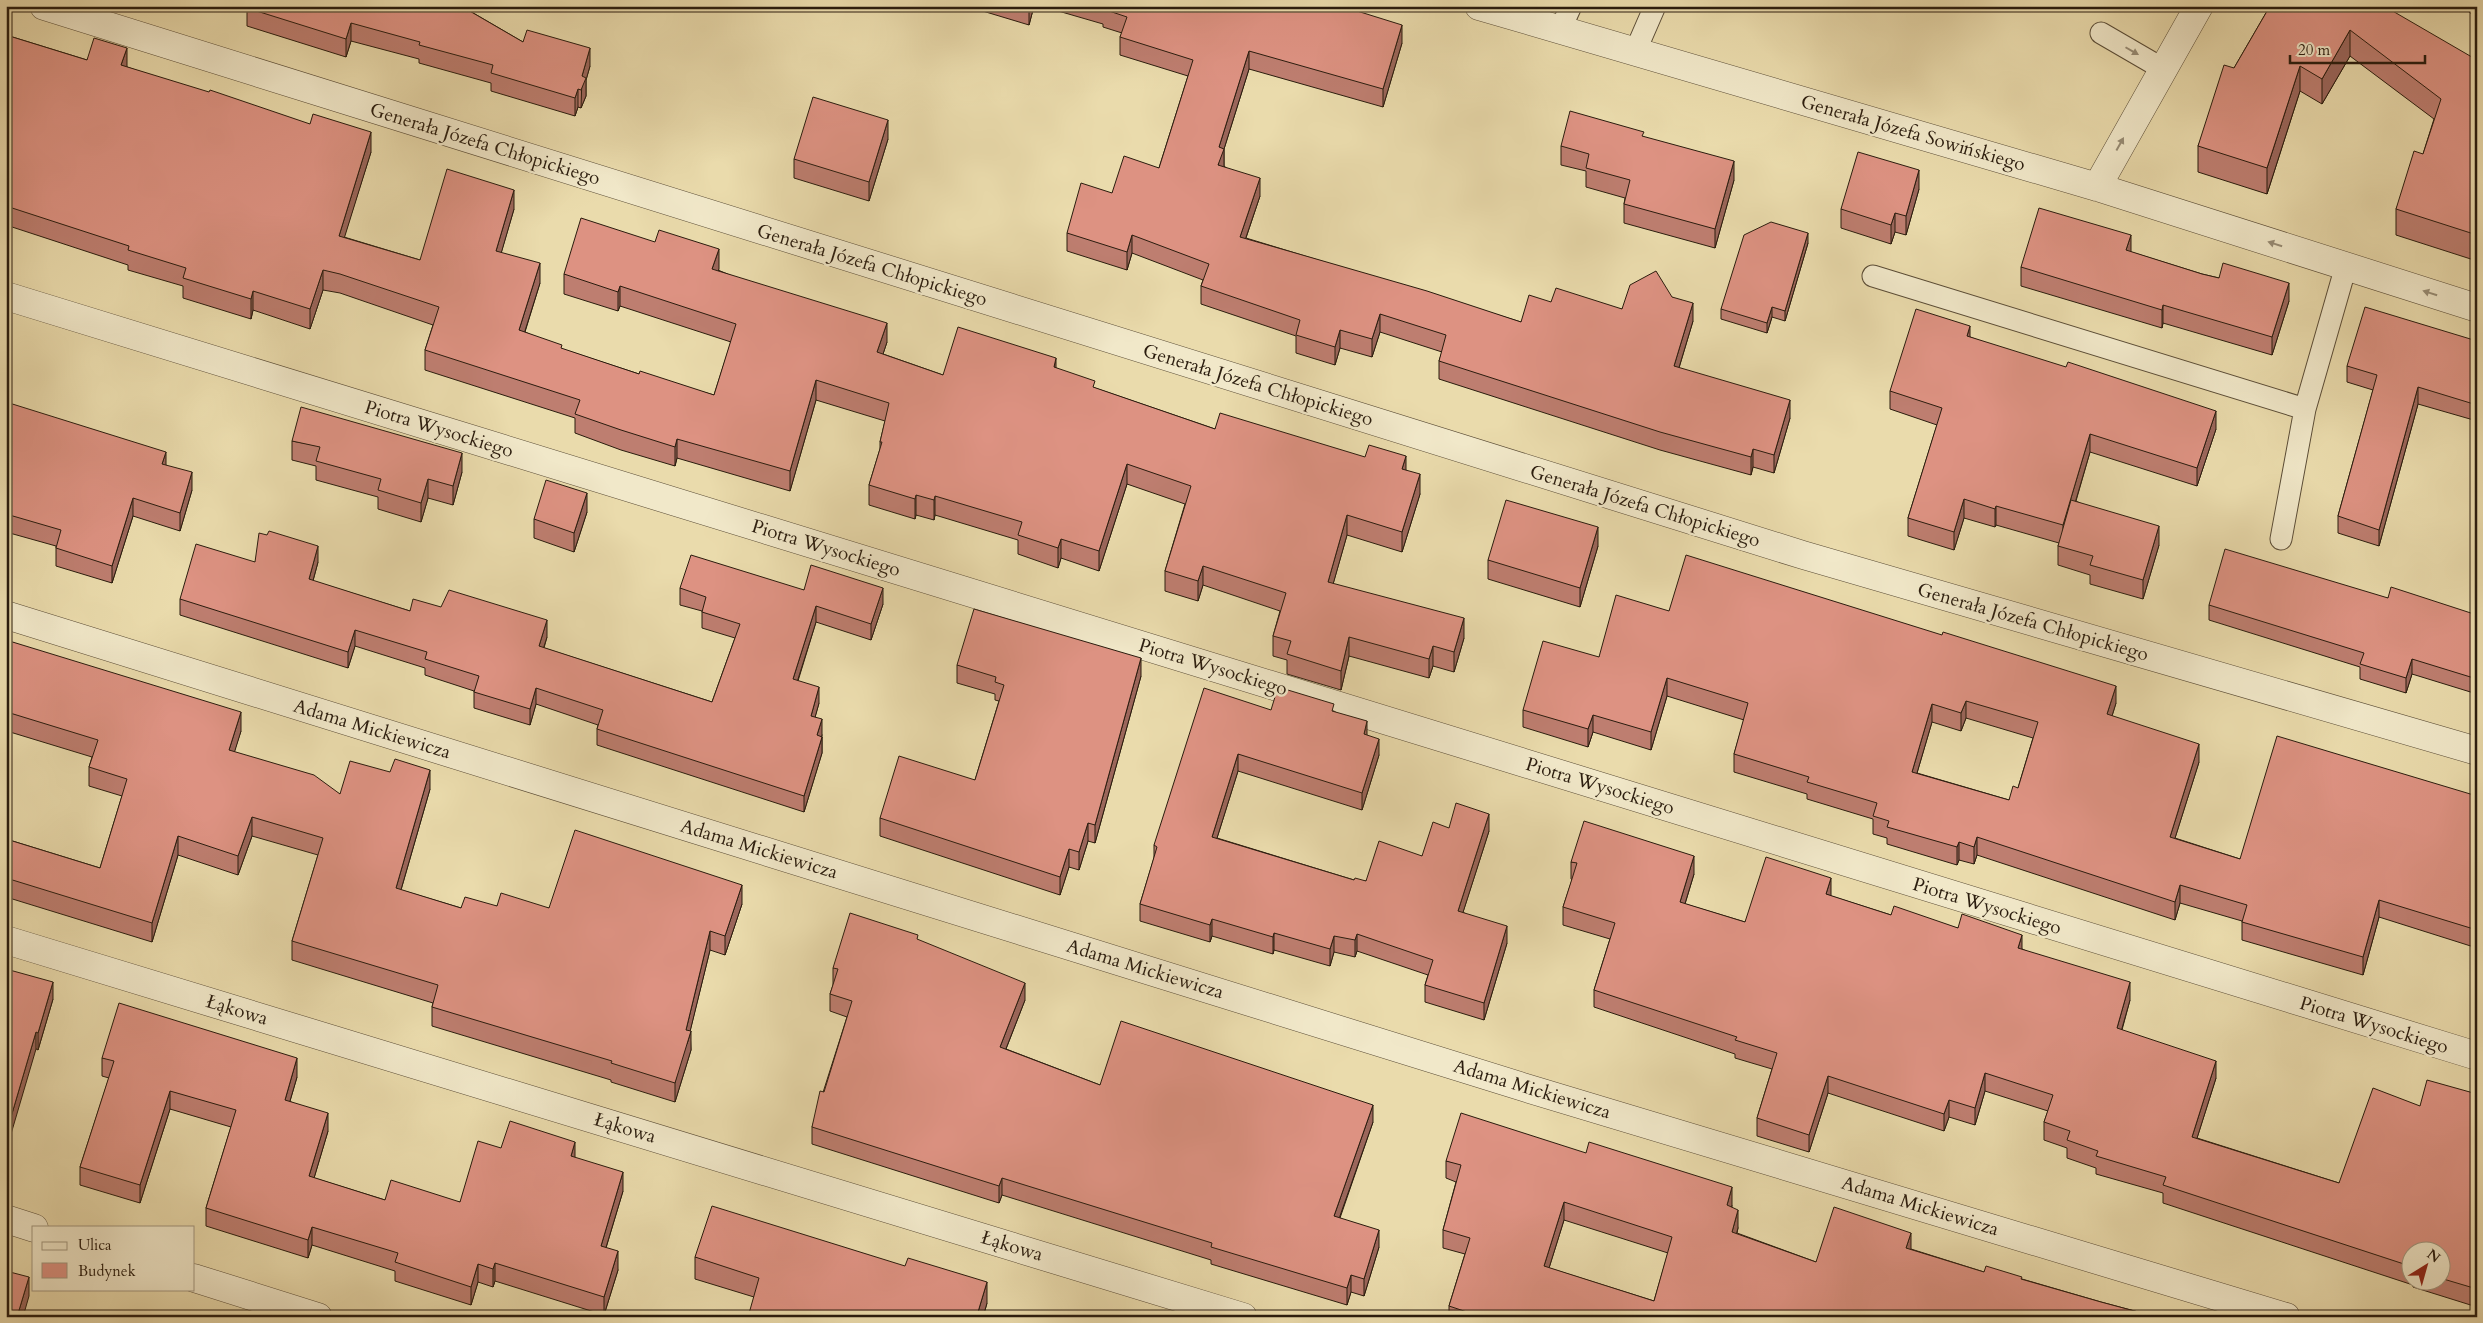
<svg xmlns="http://www.w3.org/2000/svg" width="2483" height="1323" font-family="Cardo,serif">
	<rect width="100%" height="100%" fill="#eadbac"/>
	<filter id="stains"><feTurbulence type="fractalNoise" baseFrequency=".004" numOctaves="4"/><feColorMatrix values="0 0 0 0 .2 0 0 0 0 .09 0 0 0 0 .02 0 0 0 .5 -.17"/></filter>
	<radialGradient id="worn" r=".72"><stop offset=".6" stop-color="#630" stop-opacity="0"/><stop offset="1" stop-color="#630" stop-opacity=".3"/></radialGradient>
	<g fill="none" stroke-linecap="round" stroke-linejoin="round">
		<g stroke="#5a4c36" stroke-width="23">
			<path id="service" d="M1560 30 1571 6
				M2101 33 2163 69
				M1635 52 1655 6
				M1873 276 2305 409
				M2281 539 2305 409 2346 266"/>
		</g>
		<g stroke="#5a4c36" stroke-width="29">
			<path id="minor" d="M44 6 1803 555 2477 751
				M1479 6 2097 187 2477 308
				M2097 187 2199 6
				M6 296 2477 1056
				M6 615 1523 1087 2286 1317
				M6 940 1243 1317
				M6 1219 34 1228
				M194 1278 318 1317"/>
		</g>
		<use href="#service" stroke="#f1e8c9" stroke-width="21"/>
		<use href="#minor" stroke="#f1e8c9" stroke-width="28"/>
	</g>
	<path fill="#be7e70" stroke="#2a1c0e" fill-rule="evenodd" d="M463 6V7L523 42 590 66 586 80V96L581 108 578 107 575 116 491 91V83L419 63V59L351 41 346 57 247 26V8Z
		M966 6H1034L1029 25Z
		M1041 6H1341L1402 43 1383 107 1249 69 1224 149V166L1260 196 1246 238 1521 322 1551 302 1622 309 1672 297 1693 321 1679 368 1790 418 1774 473 1753 467 1751 475 1660 450 1439 379V361L1442 352 1380 332 1372 357 1340 348 1335 365 1296 353V336L1201 304V286L1203 280 1132 253 1127 270 1067 251V233L1112 193 1159 168 1188 76 1120 55V37L1122 33 1103 27V24Z
		M2270 6 2477 60V261L2396 235V209L2423 154 2434 119 2350 56 2322 104 2300 91 2267 194 2198 172V146L2234 68Z
		M2461 6H2477V18Z
		M6 35 87 60 127 67 371 152 344 237 420 260 514 209 501 253 540 283 525 332 562 349 639 374 714 395 731 342 620 306 618 311 564 294V274L719 269 718 270 887 342 883 354 943 375 1056 368 1095 388 1215 429 1406 470 1420 494 1402 552 1347 535 1333 584 1464 638 1454 672 1433 666 1429 678 1349 656 1341 690 1287 674V660L1273 656V636L1280 611 1203 585 1198 601 1165 591V571L1185 504 1127 484 1099 571 1061 558 1058 568 1018 554V540L935 515 934 520 916 515 915 519 869 505V485L880 449V442L885 421 816 400 790 491 677 458 675 466 621 450 575 433V418L425 370V350L433 325 340 293 323 290 310 329 253 310 251 319 183 298V286L128 270V265L6 225Z
		M1644 137 1734 180 1715 248 1624 223V204L1625 198 1586 187V171L1561 165V146Z
		M888 139 869 201 794 178V159Z
		M1919 189 1906 235 1895 232 1891 244 1841 228V209Z
		M1808 243 1785 321 1772 317 1767 333 1721 319V309Z
		M2131 252 2202 274 2219 278 2289 301 2272 355 2163 323 2162 328 2021 286V267Z
		M1970 337 2216 429 2197 486 2090 452 2076 501 2159 545 2143 599 2090 584V575L2058 565V546L2059 543 1996 525 1995 527 1964 518 1954 550 1908 536V518L1937 425 1890 409V391Z
		M2477 341V421L2418 404 2379 546 2338 533V516L2373 390 2347 382V366Z
		M6 402 166 465 192 490 180 531 133 516 112 583 56 566V546L6 532Z
		M292 441 462 472 453 505 428 498 421 522 378 509V497L316 480V466L292 460Z
		M587 512 574 552 534 538V519Z
		M1598 546 1580 607 1488 579V560Z
		M255 562H318L313 581 410 611 547 637 544 648 712 702 735 638 702 628V611L680 605V588L804 590 883 604 871 640 816 622 798 681 819 703 815 717 822 735V753L804 812 597 745V729L598 725 536 704 530 725 474 708V691L425 675V668L355 646 348 668 180 615V599Z
		M2388 598 2477 615V694L2412 674 2406 693 2360 679V667L2209 620V605Z
		M1669 611 2116 703 2112 716 2199 762 2175 838 2240 859 2477 796V948L2379 917 2363 975 2242 940V921L2180 903 2175 920 1977 855 1974 864 1959 860 1957 865 1887 844V838L1873 834V819L1807 799V794L1734 772V754L1744 720 1667 696 1651 750 1593 732 1588 747 1523 727V710L1599 657ZM1966 718 2033 738 2018 788 2009 800 1917 773 1932 722 1961 731Z
		M6 640 241 731 234 752 340 794 430 789 401 890 461 908 497 906 549 908 742 904 725 955 710 950 690 1031 691 1050 675 1102 611 1082V1080L432 1026V1007L433 1003 292 960V941L318 855 252 836 238 875 178 855 152 942 6 897V839L100 868 122 796 89 786V767L92 757 10 732 6 744Z
		M957 665 1141 676 1095 843 1088 841 1079 870 1069 867 1060 895 880 836V818L975 780 999 701 995 700V694L957 683Z
		M1271 710 1334 711 1367 735 1379 755 1362 810 1238 771 1217 838 1354 880 1366 881 1422 856 1449 828 1489 831 1463 912 1507 943 1484 1020 1425 1002V985L1428 975 1357 951 1355 957 1334 952 1330 966 1274 950 1273 954 1212 936 1210 942 1140 921V904L1154 858V845Z
		M1571 862 1694 874 1685 904 1745 922 1831 896 1891 915 1958 928 2022 949 2130 1000 2122 1030 2216 1078 2197 1138 2339 1183 2420 1106 2477 1094V1307L2413 1287V1285L2163 1203V1193L2096 1174V1168L2067 1158V1148L2044 1140V1122L2048 1111 1985 1091 1975 1125 1949 1117 1944 1131 1828 1093 1809 1152 1757 1136V1118L1772 1069 1735 1058V1054L1594 1007V990L1610 939 1563 925V907L1572 880 1571 879ZM2410 1250H2440V1280H2410Z
		M918 940 1025 1000 1006 1049 1100 1085 1373 1122 1340 1218 1379 1247 1364 1296 1351 1292 1347 1305 1211 1264V1260L1002 1195 999 1203 812 1144V1127L847 1017 830 1011V994L833 985V968Z
		M6 969 53 999 38 1050 36 1049Z
		M102 1058 297 1077 290 1101 328 1131 314 1178 385 1200 460 1202 501 1148 575 1158 623 1191 606 1248 618 1270 604 1315 495 1281 493 1287 478 1282 471 1305 395 1281V1271L312 1245 308 1258 206 1226V1208L231 1127 170 1109 140 1203 80 1185V1167L109 1078 102 1076Z
		M1446 1161 1732 1205V1207L1738 1228 1737 1233 1816 1262 1911 1249 1984 1272 2022 1279 2101 1302 2157 1317H1449V1306L1465 1254 1443 1248V1230L1456 1182 1446 1178ZM1564 1220 1668 1253 1654 1301 1549 1268Z
		M695 1257 987 1303 984 1314 754 1297 695 1279Z"/>
	<path fill="#9b665b" stroke="#2a1c0e" d="M1029 6H1034L1029 25Z
		M351 23V41L346 57V39Z
		M1402 25V43L1383 107V89Z
		M2350 30V56L2322 104V79Z
		M127 48V68L121 65Z
		M590 48V66L586 80V96L581 108 582 76Z
		M1249 51V69L1224 149V167L1218 183 1219 147Z
		M2300 66V91L2267 194V168Z
		M578 89V107L575 116V98Z
		M888 120V139L869 201V182Z
		M371 132V152L339 255V236Z
		M1734 161V180L1715 248V229Z
		M1919 170V189L1906 235V216Z
		M1260 178V196L1240 255V237Z
		M514 190V209L496 271V251Z
		M1895 213V232L1891 244V225Z
		M1808 233V243L1785 321V311Z
		M1132 235V253L1127 270V252Z
		M2131 235V253L2126 250Z
		M719 249V269L712 288V269Z
		M540 263V283L519 350V330Z
		M323 270V290L310 329V309Z
		M2289 283V301L2272 355V337Z
		M620 286V306L618 311V292Z
		M253 291V310L251 319V299Z
		M1693 303V321L1674 384V366Z
		M2163 305V323L2162 328V310Z
		M1772 307V317L1767 333V323Z
		M1380 314V332L1372 357V339Z
		M887 323V342L877 372V352Z
		M1970 326V345L1967 336Z
		M1340 330V348L1335 365V347Z
		M1056 358V378L1054 367Z
		M816 380V400L790 491V471Z
		M2418 387V404L2379 546V530Z
		M1790 400V418L1774 473V455Z
		M2216 411V429L2197 486V468Z
		M2090 434V452L2063 544V525Z
		M677 439V458L675 466V447Z
		M1753 449V467L1751 475V457Z
		M166 452V470L162 464Z
		M462 453V472L453 505V486Z
		M1406 456V476L1402 469Z
		M1127 464V484L1099 571V551Z
		M192 472V490L180 531V513Z
		M1420 474V494L1402 552V532Z
		M428 479V498L421 522V503Z
		M587 493V512L574 552V533Z
		M916 495V515L915 519V499Z
		M935 496V515L934 520V500Z
		M133 498V516L112 583V566Z
		M1964 499V518L1954 550V532Z
		M1996 506V525L1995 527V509Z
		M1347 515V535L1328 602V582Z
		M2159 526V545L2143 599V580Z
		M1598 527V546L1580 607V588Z
		M1061 539V558L1058 568V548Z
		M318 546V562L309 595V579Z
		M1203 566V585L1198 601V581Z
		M883 588V604L871 640V624Z
		M816 606V622L793 695V679Z
		M1464 618V638L1454 672V652Z
		M547 620V637L539 662V646Z
		M355 630V646L348 668V652Z
		M1349 637V656L1341 690V671Z
		M1433 646V666L1429 678V659Z
		M1141 658V676L1095 843V825Z
		M2412 659V674L2406 693V678Z
		M1667 678V696L1651 750V732Z
		M2116 686V703L2107 732V714Z
		M819 687V703L811 732V716Z
		M536 688V704L530 725V709Z
		M1966 701V718L1961 731V713Z
		M1932 704V722L1912 790V772Z
		M241 712V731L229 770V750Z
		M10 713V732L6 744V725Z
		M1593 715V732L1588 747V729Z
		M822 719V735L817 751V735Z
		M1367 721V738L1364 734Z
		M822 737V753L804 812V796Z
		M1379 739V755L1362 810V793Z
		M2199 744V762L2170 854V837Z
		M1238 754V771L1212 854V837Z
		M430 770V789L396 907V888Z
		M1489 814V831L1458 928V911Z
		M252 817V836L238 875V856Z
		M1088 823V841L1079 870V852Z
		M178 836V855L152 942V923Z
		M1977 837V855L1974 864V847Z
		M1959 842V860L1957 865V847Z
		M1069 849V867L1060 895V877Z
		M1694 856V874L1680 920V902Z
		M1831 878V896L1826 894Z
		M742 885V904L725 955V936Z
		M2180 885V903L2175 920V902Z
		M2379 900V917L2363 975V957Z
		M1212 919V936L1210 942V925Z
		M1507 926V943L1484 1020V1003Z
		M710 931V950L687 1044 691 1031V1050L675 1102V1083L686 1030Z
		M1274 933V950L1273 954V937Z
		M1357 934V951L1355 957V940Z
		M2022 935V953L2018 948Z
		M1334 936V952L1330 966V949Z
		M53 982V999L38 1050V1033Z
		M2130 982V1000L2117 1046V1028Z
		M1025 983V1000L1000 1064V1047Z
		M36 1032V1049L6 1151V1134Z
		M297 1058V1077L285 1118V1100Z
		M2216 1061V1078L2192 1154V1137Z
		M1985 1073V1091L1975 1125V1108Z
		M1828 1076V1093L1809 1152V1135Z
		M170 1091V1109L140 1203V1185Z
		M1949 1100V1117L1944 1131V1114Z
		M1373 1105V1122L1334 1233V1216Z
		M328 1113V1131L309 1195V1176Z
		M575 1142V1160L571 1156Z
		M623 1172V1191L601 1264V1246Z
		M1002 1178V1195L999 1203V1186Z
		M1732 1187V1205L1727 1223V1205Z
		M1564 1202V1220L1544 1284V1266Z
		M1738 1210V1228L1732 1250V1232Z
		M312 1227V1245L308 1258V1240Z
		M1379 1230V1247L1364 1296V1279Z
		M1911 1233V1251L1906 1248Z
		M618 1251V1270L604 1315V1297Z
		M495 1263V1281L493 1287V1269Z
		M478 1264V1282L471 1305V1287Z
		M1351 1275V1292L1347 1305V1288Z
		M29 1277V1296L23 1317H17Z
		M987 1282V1303L983 1317 978 1312Z"/>
	<path fill="#dd9282" stroke="#2a1c0e" fill-rule="evenodd" d="M247 6H461L523 42 527 30 590 48 582 76 586 78 581 90 578 89 575 98 491 73 493 65 419 45 420 42 351 23 346 39 247 8Z
		M1104 6H1341L1402 25 1383 89 1249 51 1219 147 1224 149 1218 165 1260 178 1240 237 1427 291 1521 322 1529 295 1551 302 1556 288 1622 309 1630 285 1656 271 1672 297 1693 303 1674 366 1790 400 1774 455 1753 449 1751 457 1660 432 1439 361 1446 335 1380 314 1372 339 1340 330 1335 347 1296 335 1300 320 1201 286 1209 264 1132 235 1127 252 1067 233 1081 183 1112 193 1124 156 1159 168 1193 60 1120 37 1127 17 1103 9Z
		M2270 6H2384L2477 60V235L2396 209 2414 151 2423 154 2441 99 2350 30 2322 79 2300 66 2267 168 2198 146 2224 65 2234 68Z
		M6 35 87 60 94 38 127 48 121 65 209 92 210 90 310 124 313 114 371 132 339 236 420 260 447 169 514 190 496 251 540 263 519 330 562 345 561 348 639 374 640 371 714 395 736 324 620 286 618 292 564 274 581 218 655 242 659 230 719 249 712 269 887 323 877 352 943 375 958 327 1056 358 1054 367 1095 381 1093 387 1215 429 1220 413 1365 457 1369 445 1406 456 1402 469 1420 474 1402 532 1347 515 1328 582 1464 618 1454 652 1433 646 1429 659 1349 637 1341 671 1287 654 1291 641 1273 636 1286 593 1203 566 1198 581 1165 571 1191 486 1127 464 1099 551 1061 539 1058 548 1018 535 1022 522 935 496 934 500 916 495 915 499 869 485 882 442H880L889 403 816 380 790 471 677 439 675 447 621 430 575 414 580 400 425 350 439 307 340 274 323 270 310 309 253 291 251 299 183 278 186 268 128 250 129 246 6 206Z
		M813 97 888 120 869 182 794 159Z
		M1570 111 1644 132 1642 136 1734 161 1715 229 1624 204 1630 180 1586 168 1589 154 1561 146Z
		M1858 152 1919 170 1906 216 1895 213 1891 225 1841 209Z
		M2039 208 2131 235 2126 250 2202 274 2219 278 2223 263 2289 283 2272 337 2163 305 2162 310 2021 267Z
		M1771 222 1808 233 1785 311 1772 307 1767 323 1721 309 1744 235Z
		M2365 307 2477 341V405L2418 387 2379 530 2338 516 2377 375 2347 366Z
		M1916 309 1970 326 1967 336 2066 367 2068 362 2216 411 2197 468 2090 434 2063 525 1996 506 1995 509 1964 499 1954 532 1908 518 1942 408 1890 391Z
		M6 402 166 452 162 464 192 472 180 513 133 498 112 566 56 548 61 530 6 514Z
		M301 407 462 453 453 486 428 479 421 503 378 490 381 479 316 461 320 447 292 441Z
		M546 480 587 493 574 533 534 519Z
		M1506 500 1598 527 1580 588 1488 560Z
		M2071 500 2159 526 2143 580 2090 565 2093 556 2058 546Z
		M269 531 318 546 309 579 410 611 413 599 441 607 449 590 547 620 539 646 712 702 740 624 702 612 706 597 680 588 691 555 804 590 811 565 883 588 871 624 816 606 793 679 819 687 811 716 822 719 817 735 822 737 804 796 597 729 603 710 536 688 530 709 474 692 479 676 425 659 427 652 355 630 348 652 180 599 196 544 255 562 259 533 267 535Z
		M2225 549 2388 598 2391 587 2477 615V679L2412 659 2406 678 2360 664 2364 653 2209 605Z
		M1686 555 1942 635 1943 632 2116 686 2107 714 2199 744 2170 837 2240 859 2277 736 2477 796V930L2379 900 2363 957 2242 922 2247 905 2180 885 2175 902 1977 837 1974 847 1959 842 1957 847 1887 827 1889 821 1873 816 1877 803 1807 782 1809 777 1734 754 1748 703 1667 678 1651 732 1593 715 1588 729 1523 710 1543 641 1599 657 1616 595 1669 611ZM1966 701 2038 722 2018 788 2013 786 2009 800 1912 772 1932 704 1961 713Z
		M974 609 1141 658 1095 825 1088 823 1079 852 1069 849 1060 877 880 818 899 756 975 780 1004 685 995 682 996 677 957 665Z
		M6 640 241 712 229 750 314 775 340 794 350 761 390 772 395 759 430 770 396 888 461 908 465 897 497 906 501 893 549 908 575 830 742 885 725 936 710 931 686 1030 691 1031 675 1083 611 1063 612 1061 432 1007 438 985 292 941 323 838 252 817 238 856 178 836 152 923 6 878V839L100 868 127 779 89 767 98 740 10 713 6 725Z
		M1278 687 1334 704 1332 711 1367 721 1364 734 1379 739 1362 793 1238 754 1212 837 1354 880 1355 878 1366 881 1379 841 1422 856 1433 822 1449 828 1456 803 1489 814 1458 911 1507 926 1484 1003 1425 985 1433 960 1357 934 1355 940 1334 936 1330 949 1274 933 1273 937 1212 919 1210 925 1140 904 1157 847 1154 845 1204 688 1271 710Z
		M1584 821 1694 856 1680 902 1745 922 1766 857 1831 878 1826 894 1891 915 1894 906 1958 928 1962 914 2022 935 2018 948 2130 982 2117 1028 2216 1061 2192 1137 2339 1183 2373 1088 2420 1106 2427 1080 2477 1094V1289L2440 1278V1250H2410V1266L2163 1185 2166 1177 2096 1156 2098 1151 2067 1140 2070 1131 2044 1122 2053 1095 1985 1073 1975 1108 1949 1100 1944 1114 1828 1076 1809 1135 1757 1118 1777 1053 1735 1040 1737 1037 1594 990 1615 923 1563 907 1577 863 1571 862Z
		M850 913 918 935 917 939 1025 983 1000 1047 1100 1085 1121 1021 1373 1105 1334 1216 1379 1230 1364 1279 1351 1275 1347 1288 1211 1247 1212 1243 1002 1178 999 1186 812 1127 820 1091 824 1092 852 1001 830 994 838 969 833 968Z
		M6 969 53 982 38 1033 36 1032 6 1134Z
		M119 1003 297 1058 285 1100 328 1113 309 1176 385 1200 391 1180 460 1202 478 1141 501 1148 510 1121 575 1142 571 1156 623 1172 601 1246 618 1251 604 1297 495 1263 493 1269 478 1264 471 1287 395 1262 398 1253 312 1227 308 1240 206 1208 236 1110 170 1091 140 1185 80 1167 114 1061 102 1058Z
		M1461 1113 1586 1153 1589 1142 1732 1187 1727 1205 1738 1210 1732 1232 1816 1262 1834 1207 1911 1233 1906 1248 1984 1272 1986 1266 2022 1277 2021 1279 2101 1302 2157 1317H1482L1449 1306 1470 1238 1443 1230 1461 1165 1446 1161ZM1564 1202 1672 1237 1654 1301 1544 1266Z
		M712 1206 905 1266 908 1258 987 1282 978 1312 993 1317H748L759 1278 695 1257Z
		M6 1271 29 1277 17 1317H6Z"/>
	<defs><path id="oneway-solid" d="M-6-.8H1V-3.2L6.5 0L1 3.2V.8H-6Z" transform="scale(1.25)"/></defs>
	<g fill="#978c75">
		<use href="#oneway-solid" transform="translate(2132 51) rotate(30)"/>
		<use href="#oneway-solid" transform="translate(2120 144) rotate(-61)"/>
		<use href="#oneway-solid" transform="translate(2275 244) rotate(-162)"/>
		<use href="#oneway-solid" transform="translate(2430 293) rotate(-162)"/>
	</g>
	<g text-anchor="middle" dominant-baseline="central" stroke-width="5" stroke-linejoin="round" paint-order="stroke">
		<g font-size="19" fill="#2a1c0e" stroke="#f1e8c9">
			<text transform="translate(1913 133) rotate(16)">Generała Józefa Sowińskiego</text>
			<text transform="translate(485 144) rotate(17)">Generała Józefa Chłopickiego</text>
			<text transform="translate(872 265) rotate(17)">Generała Józefa Chłopickiego</text>
			<text transform="translate(1258 385) rotate(17)">Generała Józefa Chłopickiego</text>
			<text transform="translate(439 429) rotate(17)">Piotra Wysockiego</text>
			<text transform="translate(1645 506) rotate(17)">Generała Józefa Chłopickiego</text>
			<text transform="translate(826 548) rotate(17)">Piotra Wysockiego</text>
			<text transform="translate(2033 622) rotate(16)">Generała Józefa Chłopickiego</text>
			<text transform="translate(1213 667) rotate(17)">Piotra Wysockiego</text>
			<text transform="translate(372 729) rotate(17)">Adama Mickiewicza</text>
			<text transform="translate(1600 786) rotate(17)">Piotra Wysockiego</text>
			<text transform="translate(759 849) rotate(17)">Adama Mickiewicza</text>
			<text transform="translate(1987 906) rotate(17)">Piotra Wysockiego</text>
			<text transform="translate(1145 969) rotate(17)">Adama Mickiewicza</text>
			<text transform="translate(237 1010) rotate(17)">Łąkowa</text>
			<text transform="translate(2374 1025) rotate(17)">Piotra Wysockiego</text>
			<text transform="translate(1532 1089) rotate(17)">Adama Mickiewicza</text>
			<text transform="translate(625 1128) rotate(17)">Łąkowa</text>
			<text transform="translate(1920 1206) rotate(17)">Adama Mickiewicza</text>
			<text transform="translate(1012 1246) rotate(17)">Łąkowa</text>
		</g>
	</g>
	<rect width="2483" height="1323" fill="none" stroke="#eadbac" stroke-width="25"/>
	<rect x="8" y="8" width="2468" height="1308" fill="none" stroke="#2a1c0e" stroke-width="2.5"/>
	<rect x="12" y="12" width="2458" height="1298" fill="none" stroke="#2a1c0e"/>
	<rect x="32" y="1226" width="162" height="65" fill="#f1e8c9" stroke="#a1967e"/>
	<rect x="42" y="1242" width="25" height="8" fill="#f1e8c9" stroke="#a1967e"/>
	<text x="78" y="1250" font-size="15" fill="#2a1c0e">Ulica</text>
	<rect x="42" y="1263" width="25" height="15" fill="#dd9282" stroke="#a1967e"/>
	<text x="78" y="1276" font-size="15" fill="#2a1c0e">Budynek</text>
	<g transform="translate(2426 1266) rotate(37)"><circle r="24" fill="#f1e8c9" stroke="#a1967e"/>
	<path d="M0-4L9 19L0 12L-9 19Z" fill="#8f2418"/>
	<text y="-8" font-size="14" font-weight="bold" text-anchor="middle" fill="#2a1c0e">N</text>
	</g>
	<path d="M2290 55v8h135v-8" fill="none" stroke="#2a1c0e" stroke-width="2.5"/>
	<text x="2298" y="55" font-size="15" fill="#2a1c0e" stroke="#f1e8c9" stroke-width="4" paint-order="stroke">20 m</text>
	<rect width="100%" height="100%" filter="url(#stains)"/>
	<rect width="100%" height="100%" fill="url(#worn)"/>
</svg>
